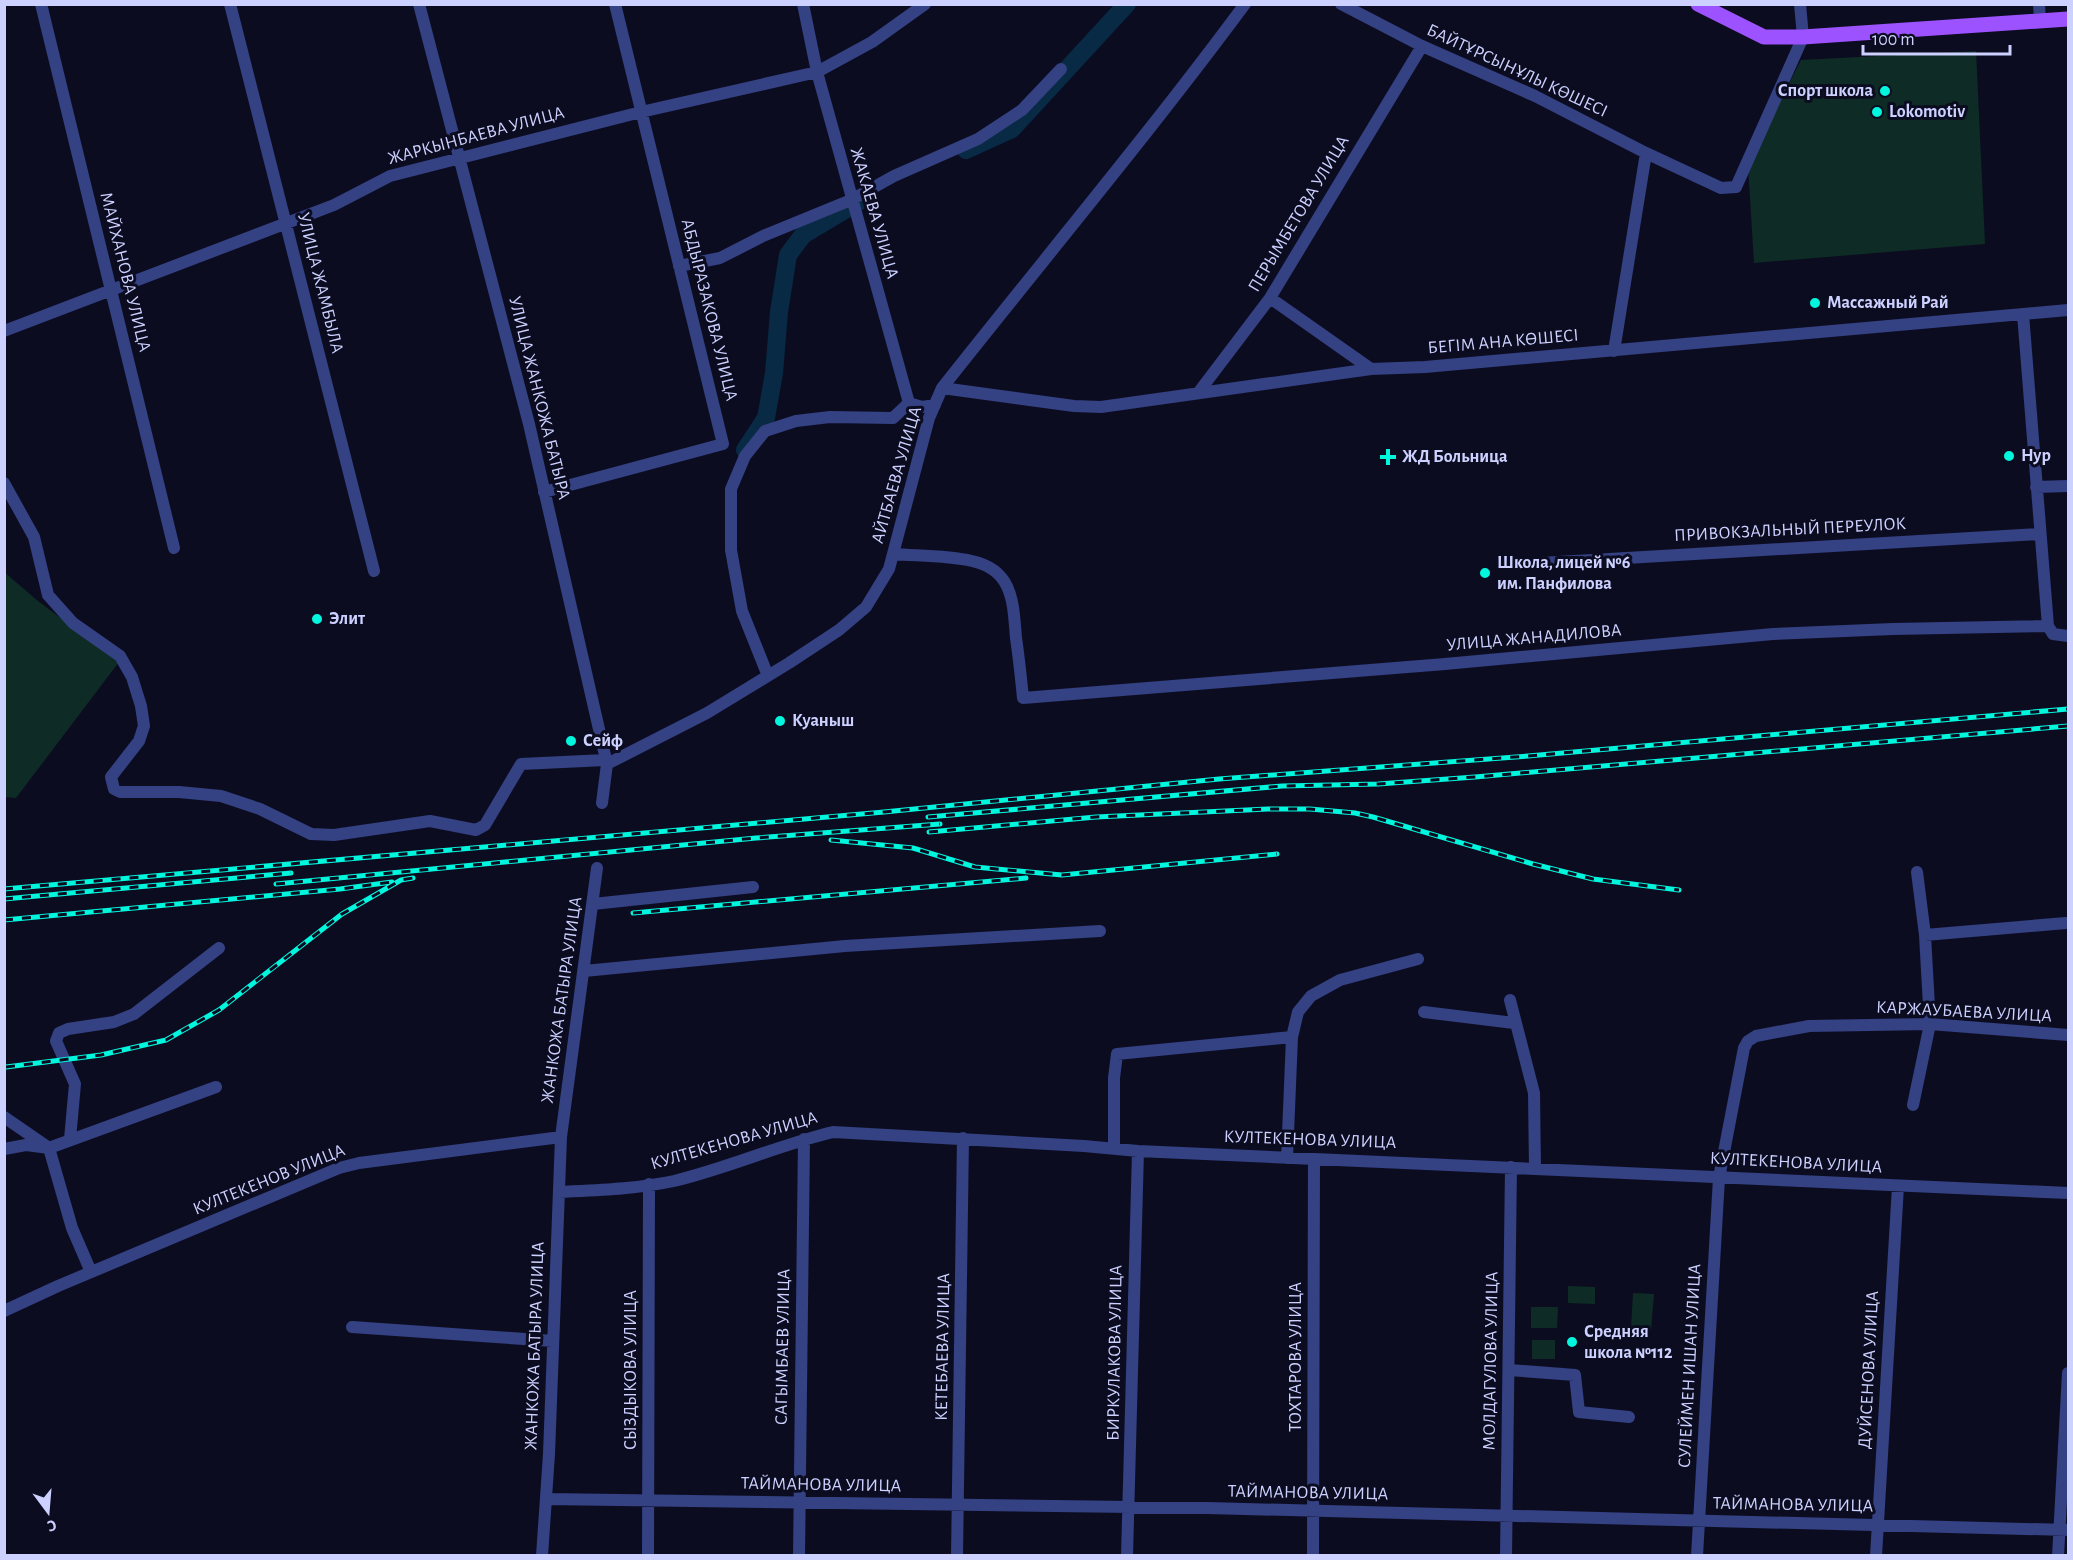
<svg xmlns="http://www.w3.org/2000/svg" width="2073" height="1560" font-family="'Alegreya Sans',sans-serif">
	<rect width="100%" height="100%" fill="#0c0c21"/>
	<path fill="#0e2c25" d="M1976 51 1985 244 1754 263 1748 165 1801 60Z
		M4 572 38 601 119 662 16 798 5 797Z
		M1568 1286 1595 1287V1304L1568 1303Z
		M1633 1293 1654 1294 1651 1330 1631 1329Z
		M1531 1307H1558L1557 1328H1531Z
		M1532 1340H1555V1359H1532Z"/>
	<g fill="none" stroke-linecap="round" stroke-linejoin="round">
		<path stroke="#082a44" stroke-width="18" d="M966 150 1012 129 1127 4
			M745 450 766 418 774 373 779 312 788 255 803 235 868 196"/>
		<path stroke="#344183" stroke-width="12" d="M41 4 174 548
			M230 4 374 571
			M419 4 529 424 607 764 602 803
			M803 4 817 72 909 403 922 407 935 405
			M1341 4 1422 46 1535 96 1646 153 1721 188 1736 187 1803 37 1800 4
			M2039 4 2040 21
			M679 266 720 258 763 236 851 200 894 176 978 139 1022 110 1061 69
			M1270 298 1371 369
			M2023 314 2048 626 2053 634 2068 636
			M4 331 334 205 390 176 641 112 817 72 872 42 925 4
			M1614 351 1646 153
			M942 388 1074 406 1101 407 1371 369 1425 367 2068 310
			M1198 393 1270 298 1422 46
			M4 483 34 537 48 595 73 623 120 656 132 677 141 706 144 726 139 741 111 777 114 789 120 792H179L221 796 260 809 311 834 334 835 430 821 476 830 485 825 521 764 605 760
			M2036 487 2068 486
			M544 492 723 444 615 4
			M893 554C919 556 946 555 972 561 1014 570 1013 604 1016 638 1019 658 1021 678 1023 698L1445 664 1773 634 1893 629 2048 626
			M1541 563 2040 534
			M768 676 742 611 731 550V489L745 456 765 431 796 421 830 417 893 418 909 403
			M607 764 707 713 789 663 839 630 866 607 889 569 929 418 942 388C1043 260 1148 135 1245 4
			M593 904 753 887
			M1925 935 2066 923
			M584 971 845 946 1100 931
			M1510 1000 1534 1093 1535 1168
			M1424 1012 1514 1023
			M1913 1105 1930 1024 1925 935 1917 872
			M4 1117 49 1148 72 1228 91 1272
			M70 1139 75 1084 56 1041 59 1033 68 1029 114 1022 134 1014 219 948
			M1114 1148V1078L1117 1054 1292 1037
			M4 1149 26 1145 49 1148 216 1087
			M1287 1158 1292 1037 1298 1012 1311 996 1340 980 1418 959
			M559 1192C598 1190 636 1189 674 1181 728 1168 779 1145 833 1132L1084 1146 1138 1151C1448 1164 1758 1180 2068 1193
			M4 1311 58 1286 339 1168 359 1163 561 1137
			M352 1327 553 1341
			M1509 1370 1575 1375 1579 1412 1629 1417
			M546 1499 1207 1508 2068 1530
			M542 1556 549 1454 561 1137 597 868
			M648 1556 649 1184
			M799 1556 804 1139
			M957 1556 963 1138
			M1127 1556 1138 1151
			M1313 1556 1314 1159
			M1506 1556 1511 1167
			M1697 1556 1719 1178 1744 1048 1748 1041 1756 1036 1809 1026 1930 1024 2068 1035
			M1876 1556 1898 1186
			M2058 1556 2068 1373"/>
		<path stroke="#9c53ff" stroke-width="15" d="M1698 4 1764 37H1803L2068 19"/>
		<g stroke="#00f7de" stroke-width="5">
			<path id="rail" d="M928 817 1282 786 1378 784 1475 777 2068 726
				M929 832 1096 817 1268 809H1310L1355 813 1373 817 1533 864 1593 879 1679 890
				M831 840 913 848 975 867 1062 875 1277 854
				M276 884 756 838 940 824
				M4 889 884 812 1219 779 1528 756 2068 709
				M4 899 291 873
				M633 913 1026 878
				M4 920 340 889 392 882
				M6 1067 101 1055 166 1040 219 1010 342 914 401 880 413 878"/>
		</g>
		<use href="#rail" stroke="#0c0c21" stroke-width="3" stroke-dasharray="9" stroke-linecap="butt"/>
	</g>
	<g fill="#00f7de" stroke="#0c0c21" stroke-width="2">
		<circle cx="1885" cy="91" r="6"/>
		<circle cx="1877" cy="112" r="6"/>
		<circle cx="1815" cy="303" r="6"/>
		<circle cx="2009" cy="456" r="6"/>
		<path d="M1385 448h6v6h6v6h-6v6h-6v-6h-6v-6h6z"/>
		<circle cx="1485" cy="573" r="6"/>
		<circle cx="317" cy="619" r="6"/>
		<circle cx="780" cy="721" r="6"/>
		<circle cx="571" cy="741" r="6"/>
		<circle cx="1572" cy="1342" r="6"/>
	</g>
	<g text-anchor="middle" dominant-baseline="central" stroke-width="6" stroke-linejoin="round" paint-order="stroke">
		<g font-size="18" fill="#ccd1ff" stroke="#0c0c21">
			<text transform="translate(1517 71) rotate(25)">БАЙТҰРСЫНҰЛЫ КӨШЕСІ</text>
			<text transform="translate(476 136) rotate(-15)">ЖАРКЫНБАЕВА УЛИЦА</text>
			<text transform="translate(874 213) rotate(74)">ЖАКАЕВА УЛИЦА</text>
			<text transform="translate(1299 214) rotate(-59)">ПЕРЫМБЕТОВА УЛИЦА</text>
			<text transform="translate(125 272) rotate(76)">МАЙХАНОВА УЛИЦА</text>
			<text transform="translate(320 283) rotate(76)">УЛИЦА ЖАМБЫЛА</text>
			<text transform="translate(709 310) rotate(76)">АБДЫРАЗАКОВА УЛИЦА</text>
			<text transform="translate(1503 342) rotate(-5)">БЕГІМ АНА КӨШЕСІ</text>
			<text transform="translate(539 398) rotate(76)">УЛИЦА ЖАНКОЖА БАТЫРА</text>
			<text transform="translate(897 475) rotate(-74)">АЙТБАЕВА УЛИЦА</text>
			<text transform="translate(1790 530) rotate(-3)">ПРИВОКЗАЛЬНЫЙ ПЕРЕУЛОК</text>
			<text transform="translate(1534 638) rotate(-5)">УЛИЦА ЖАНАДИЛОВА</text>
			<text transform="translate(562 1000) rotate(-82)">ЖАНКОЖА БАТЫРА УЛИЦА</text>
			<text transform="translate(1964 1012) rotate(3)">КАРЖАУБАЕВА УЛИЦА</text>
			<text transform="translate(1310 1140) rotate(2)">КУЛТЕКЕНОВА УЛИЦА</text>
			<text transform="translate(734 1141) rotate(-16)">КУЛТЕКЕНОВА УЛИЦА</text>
			<text transform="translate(1796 1163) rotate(3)">КУЛТЕКЕНОВА УЛИЦА</text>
			<text transform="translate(269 1180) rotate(-22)">КУЛТЕКЕНОВ УЛИЦА</text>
			<text transform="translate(535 1346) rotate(-88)">ЖАНКОЖА БАТЫРА УЛИЦА</text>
			<text transform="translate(783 1347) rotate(-89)">САГЫМБАЕВ УЛИЦА</text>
			<text transform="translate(943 1347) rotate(-89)">КЕТЕБАЕВА УЛИЦА</text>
			<text transform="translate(1115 1353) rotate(-89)">БИРКУЛАКОВА УЛИЦА</text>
			<text transform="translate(1296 1357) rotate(-90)">ТОХТАРОВА УЛИЦА</text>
			<text transform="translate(1491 1361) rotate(-89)">МОЛДАГУЛОВА УЛИЦА</text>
			<text transform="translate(1690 1366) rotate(-87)">СУЛЕЙМЕН ИШАН УЛИЦА</text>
			<text transform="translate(631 1370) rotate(-90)">СЫЗДЫКОВА УЛИЦА</text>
			<text transform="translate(1869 1370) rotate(-87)">ДУЙСЕНОВА УЛИЦА</text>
			<text transform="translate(821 1485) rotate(1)">ТАЙМАНОВА УЛИЦА</text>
			<text transform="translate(1308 1493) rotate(1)">ТАЙМАНОВА УЛИЦА</text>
			<text transform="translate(1793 1505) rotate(1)">ТАЙМАНОВА УЛИЦА</text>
		</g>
		<g font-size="18" font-weight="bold" fill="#ccd1ff" stroke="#0c0c21" text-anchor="start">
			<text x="1873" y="91" text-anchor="end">Спорт школа</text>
			<text x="1889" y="112">Lokomotiv</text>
			<text x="1827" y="303">Массажный Рай</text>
			<text x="2021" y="456">Нур</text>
			<text x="1402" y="457">ЖД Больница</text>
			<text x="1497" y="563">Школа, лицей №6<tspan x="1497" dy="21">им. Панфилова</tspan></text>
			<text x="329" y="619">Элит</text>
			<text x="792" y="721">Куаныш</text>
			<text x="583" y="741">Сейф</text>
			<text x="1584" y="1332">Средняя<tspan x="1584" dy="21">школа №112</tspan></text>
		</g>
	</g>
	<rect width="2073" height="1560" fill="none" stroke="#ccd1ff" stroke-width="12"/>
	<g transform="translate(48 1512) rotate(164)" stroke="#0c0c21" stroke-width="4.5" paint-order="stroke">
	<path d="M0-4.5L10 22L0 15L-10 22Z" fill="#ccd1ff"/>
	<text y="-9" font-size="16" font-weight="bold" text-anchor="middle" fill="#ccd1ff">С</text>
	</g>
	<path d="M1863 45v9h147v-9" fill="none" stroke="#ccd1ff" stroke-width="3"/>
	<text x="1872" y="45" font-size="18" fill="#ccd1ff" stroke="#0c0c21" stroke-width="4.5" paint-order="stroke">100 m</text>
</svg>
